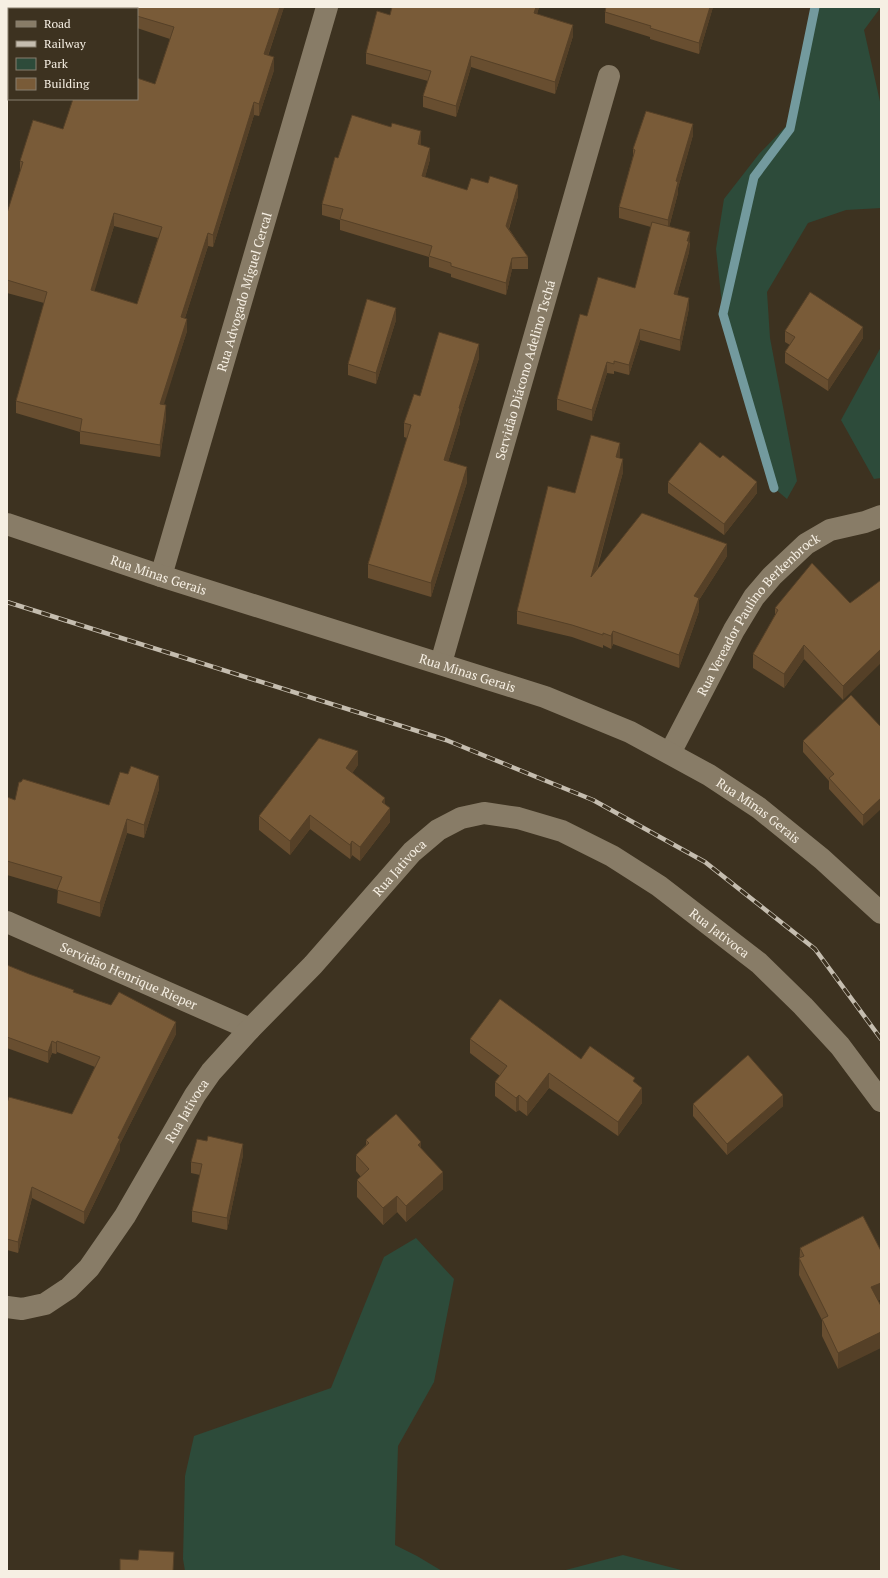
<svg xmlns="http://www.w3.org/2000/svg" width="888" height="1578" font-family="'PT Serif',serif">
	<rect width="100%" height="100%" fill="#3d3220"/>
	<path fill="#2d4b3a" d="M815 7H881L864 30 881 106V208L846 210 808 223 767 292 770 338 797 481 787 499 774 488 723 314 716 249 724 199 759 154 792 120Z
		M881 347V478L874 479 841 420Z
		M416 1238 454 1279 434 1382 398 1446 395 1545 417 1556 442 1571H185L183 1559 185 1476 194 1436 331 1388 384 1257Z
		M623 1555 685 1571H562Z"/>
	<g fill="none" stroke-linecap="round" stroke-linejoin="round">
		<path stroke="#739a9e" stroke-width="9" d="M774 488 723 314 754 177 790 129 815 7"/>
		<g stroke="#887c67" stroke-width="22">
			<path id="s1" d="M161 576 327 7"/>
			<path id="s2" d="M441 663 609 76"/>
			<path id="s3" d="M670 753 734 630 754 597 772 576 806 544 830 530 865 522 881 516"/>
			<path id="s4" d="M7 922 250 1029"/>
		</g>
		<g stroke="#887c67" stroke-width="22">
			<path id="s5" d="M7 524 161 576 545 697 630 732 709 775 759 808 822 859 881 913"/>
			<path id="s6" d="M7 1307 22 1309 45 1304 69 1288 89 1268 125 1216 195 1095 211 1072 250 1029 313 965 412 852 438 830 461 818 484 813 518 818 562 831 612 856 659 886 759 963 803 1006 840 1046 881 1101"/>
		</g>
		<g stroke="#c5bdaf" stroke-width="4.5">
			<path id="rail" d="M7 602 446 740 593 800 705 862 815 949 881 1039"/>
		</g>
		<use href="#rail" stroke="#3d3220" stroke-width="3" stroke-dasharray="9" stroke-linecap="butt"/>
	</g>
	<path fill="#684e30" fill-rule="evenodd" d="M55 7H284L268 56 274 70 259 116 254 115 213 247 208 246 185 318 187 331 163 405 166 418 160 457 80 444V432L16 413V401L44 303 7 293V213L20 172V161L63 129 155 84 170 39 137 28V9ZM114 226 158 238 137 304 94 291Z
		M392 7H539L537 14 573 36 555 94 471 67 456 117 423 107V96L428 81 366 64V53L390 15Z
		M713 7 699 54 650 39V37L605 23V12Z
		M693 135 678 188V193L669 227 690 243 689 252 677 295 689 308 680 351 640 340 629 375 614 371V374L607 373 592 421 557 410V399L587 316 635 288 651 227 619 218V207L633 156V149Z
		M421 142 420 145 430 159 425 177 467 190 518 196 509 229 528 257V269H512L506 295 451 277V274L429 267V257L340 230V220L322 215V204L338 158Z
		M396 320 376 384 348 375V364Z
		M785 331 863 338 828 391 785 363V352L790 345 785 342Z
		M479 358 460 417V423L448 462 467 482 431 597 368 578V564L407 438 404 437V423L420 396Z
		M620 455 619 458 623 472 597 570 727 556 699 600V611L679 668 613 644 611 649 603 645V648L572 637 517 624V611L575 493Z
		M668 482 757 493 724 535 668 493Z
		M850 603 843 700 804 659 784 688 753 668V654L775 615V608Z
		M881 727 863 826 829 789V781L803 752V741Z
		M358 765 352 773 385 805 390 822 360 861 352 855 350 859 310 829 290 855 259 830V816Z
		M159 789 144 838 127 833 100 917 57 903 58 890 7 875V797L15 800 109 805Z
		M7 965 176 1034 120 1144V1150L84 1224 32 1198 18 1253 7 1250V1103L72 1114 95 1067 57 1052 56 1054 52 1053 48 1063 7 1048Z
		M470 1039 581 1059 635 1083 642 1103 618 1136 549 1088 527 1116 519 1110 516 1112 495 1096V1082L500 1076 470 1053Z
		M693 1104 783 1106 727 1155 693 1116Z
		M366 1140 421 1149 443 1189 406 1222 397 1212 383 1225 357 1197V1180L361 1177 356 1171V1155L366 1145Z
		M207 1141 243 1155 227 1230 192 1222V1211L200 1175 191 1173V1162Z
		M800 1248 881 1251V1299L878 1300 838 1369 822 1336V1320L799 1275Z"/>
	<path fill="#554027" d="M280 7H284L264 67V54Z
		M536 7H539L534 24V13Z
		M710 7H713L699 54V43Z
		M573 25V36L555 94V82Z
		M471 56V67L456 117V106Z
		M274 57V70L259 116V104Z
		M254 102V115L213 247V235Z
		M693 124V135L678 188V193L668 231V220L676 181Z
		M421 131V142L418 156V144Z
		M430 148V159L422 188V176Z
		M518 185V196L506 237V226Z
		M114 213V226L91 303V290Z
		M690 232 689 252 674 305V294Z
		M208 233V246L181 330V317Z
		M512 258V269L506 295V283Z
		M689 298V308L680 351V340Z
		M396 308V320L376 384V373Z
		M187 319V331L160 417V404Z
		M863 327V338L828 391V380Z
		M640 329V340L629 375V365Z
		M479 344V358L460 417V423L444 475V460L459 408Z
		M607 362V373L592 421V410Z
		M166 405V418L160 457V445Z
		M620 443V455L616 470V457Z
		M623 459V472L591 590V577Z
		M467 467V482L431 597V583Z
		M757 482V493L724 535V524Z
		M727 544V556L699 600V611L679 668V655L694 596Z
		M613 631V644L611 649V636Z
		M804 645V659L784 688V674Z
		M881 649V663L843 700V686Z
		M358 751V765L346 782V768Z
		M159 776V789L144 838V825Z
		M385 798V812L382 802Z
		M881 798V809L863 826V815Z
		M390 808V822L360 861V847Z
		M310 815V829L290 855V841Z
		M127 819V833L100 917V903Z
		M352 841V855L350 859V845Z
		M176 1022V1034L120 1144V1150L84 1224V1212L118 1138Z
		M52 1041V1053L48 1063V1052Z
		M57 1041V1052L56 1054V1043Z
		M549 1073V1088L527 1116V1102Z
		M642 1088V1103L618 1136V1122Z
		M519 1095V1110L516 1112V1098Z
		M783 1095V1106L727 1155V1144Z
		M421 1142V1158L418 1145Z
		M243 1144V1155L227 1230V1218Z
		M443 1172V1189L406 1222V1206Z
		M32 1187V1198L18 1253V1242Z
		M397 1196V1212L383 1225V1208Z
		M881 1283V1299L871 1304V1287Z
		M881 1332V1348L838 1369V1353Z"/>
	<path fill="#795b38" stroke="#554027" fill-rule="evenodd" d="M55 7H280L264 54 274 57 259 104 254 102 213 235 208 233 181 317 187 319 160 404 166 405 160 445 80 431 82 419 16 401 47 292 7 280V213L23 162 20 161 33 120 63 129 73 99H137V78L155 84 174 27 137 16V9H54ZM114 213 162 227 137 304 91 290Z
		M392 7H536L534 13 573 25 555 82 471 56 456 106 423 96 431 71 366 53 377 11 390 15Z
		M606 7H710L699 43 650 28 651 26 605 12Z
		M646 111 693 124 676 181 678 182 668 220 619 207 635 150 633 149Z
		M352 115 391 127 392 123 421 131 418 144 430 148 422 176 467 190 471 178 488 183 490 176 518 185 506 226 528 257 512 258 506 283 451 266V263L429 256 432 246 340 219 343 209 322 204 335 157 338 158Z
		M652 222 690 232 687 241H689L674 294 689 298 680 340 640 329 629 365 614 361V364L607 362 592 410 557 399 580 314 587 316 598 277 635 288Z
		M810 292 863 327 828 380 785 352 795 337 785 331Z
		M367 299 396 308 376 373 348 364Z
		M439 332 479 344 459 408 460 409 444 460 467 467 431 583 368 564 411 425 404 423 414 394 420 396Z
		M591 435 620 443 616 457 623 459 591 577 642 513 727 544 694 596 699 598 679 655 613 631 611 636 603 633V635L572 625 517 611 548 486 575 493Z
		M700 442 720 458 723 455 757 482 724 524 668 482Z
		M812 563 850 603 881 580V649L843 686 804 645 784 674 753 654 778 610 775 608Z
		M851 695 881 727V798L863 815 829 778 834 774 803 741Z
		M319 738 358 751 346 768 385 798 382 802 390 808 360 847 352 841 350 845 310 815 290 841 259 816Z
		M131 766 159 776 144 825 127 819 100 903 57 890 62 877 7 861V797L15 800 19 782H21L23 779 109 805 120 772 128 774Z
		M7 965 29 974 74 990 73 992 111 1005 119 992 176 1022 118 1138 120 1139 84 1212 32 1187 18 1242 7 1239V1103L9 1097 72 1114 100 1057 57 1041 56 1043 52 1041 48 1052 7 1037Z
		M500 999 581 1059 590 1046 635 1078 633 1081 642 1088 618 1122 549 1073 527 1102 519 1095 516 1098 495 1082 507 1066 470 1039Z
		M748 1055 783 1095 727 1144 693 1104Z
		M396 1114 421 1142 418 1145 443 1172 406 1206 397 1196 383 1208 357 1180 369 1169 356 1155 369 1143 366 1140Z
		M208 1136 243 1144 227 1218 192 1211 202 1164 191 1162 197 1139 207 1141Z
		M863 1216 881 1251V1283L871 1287 881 1306V1332L838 1353 822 1319 828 1316 799 1258 804 1256 800 1248Z
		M139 1550 174 1552 173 1571H120V1559L138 1560Z"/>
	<g text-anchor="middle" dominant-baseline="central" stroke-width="4" stroke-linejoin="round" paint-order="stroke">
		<g font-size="13" fill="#f6efe3" stroke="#3d3220">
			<text stroke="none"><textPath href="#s1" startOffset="296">Rua Advogado Miguel Cercal</textPath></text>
			<text stroke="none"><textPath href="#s2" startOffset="305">Servidão Diácono Adelino Tschá</textPath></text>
			<text stroke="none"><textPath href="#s5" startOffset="160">Rua Minas Gerais</textPath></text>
			<text stroke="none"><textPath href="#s3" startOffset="166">Rua Vereador Paulino Berkenbrock</textPath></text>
			<text stroke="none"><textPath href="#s5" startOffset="484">Rua Minas Gerais</textPath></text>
			<text stroke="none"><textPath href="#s5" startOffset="808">Rua Minas Gerais</textPath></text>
			<text stroke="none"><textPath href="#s6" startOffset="605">Rua Jativoca</textPath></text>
			<text stroke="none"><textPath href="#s6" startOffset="977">Rua Jativoca</textPath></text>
			<text stroke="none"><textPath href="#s4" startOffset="133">Servidão Henrique Rieper</textPath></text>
			<text stroke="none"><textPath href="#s6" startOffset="281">Rua Jativoca</textPath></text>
		</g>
	</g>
	<rect width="888" height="1578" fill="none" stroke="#f6efe3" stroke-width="16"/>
	<rect x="8" y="8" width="130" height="92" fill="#3d3220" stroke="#877e6e"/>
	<rect x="16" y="21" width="20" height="6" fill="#887c67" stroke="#877e6e"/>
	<text x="44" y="28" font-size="12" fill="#f6efe3">Road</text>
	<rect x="16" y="41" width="20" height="6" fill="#c5bdaf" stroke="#877e6e"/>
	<text x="44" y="48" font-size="12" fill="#f6efe3">Railway</text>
	<rect x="16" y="58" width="20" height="12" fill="#2d4b3a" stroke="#877e6e"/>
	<text x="44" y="68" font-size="12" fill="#f6efe3">Park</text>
	<rect x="16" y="78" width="20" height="12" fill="#795b38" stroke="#877e6e"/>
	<text x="44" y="88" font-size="12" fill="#f6efe3">Building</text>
</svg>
